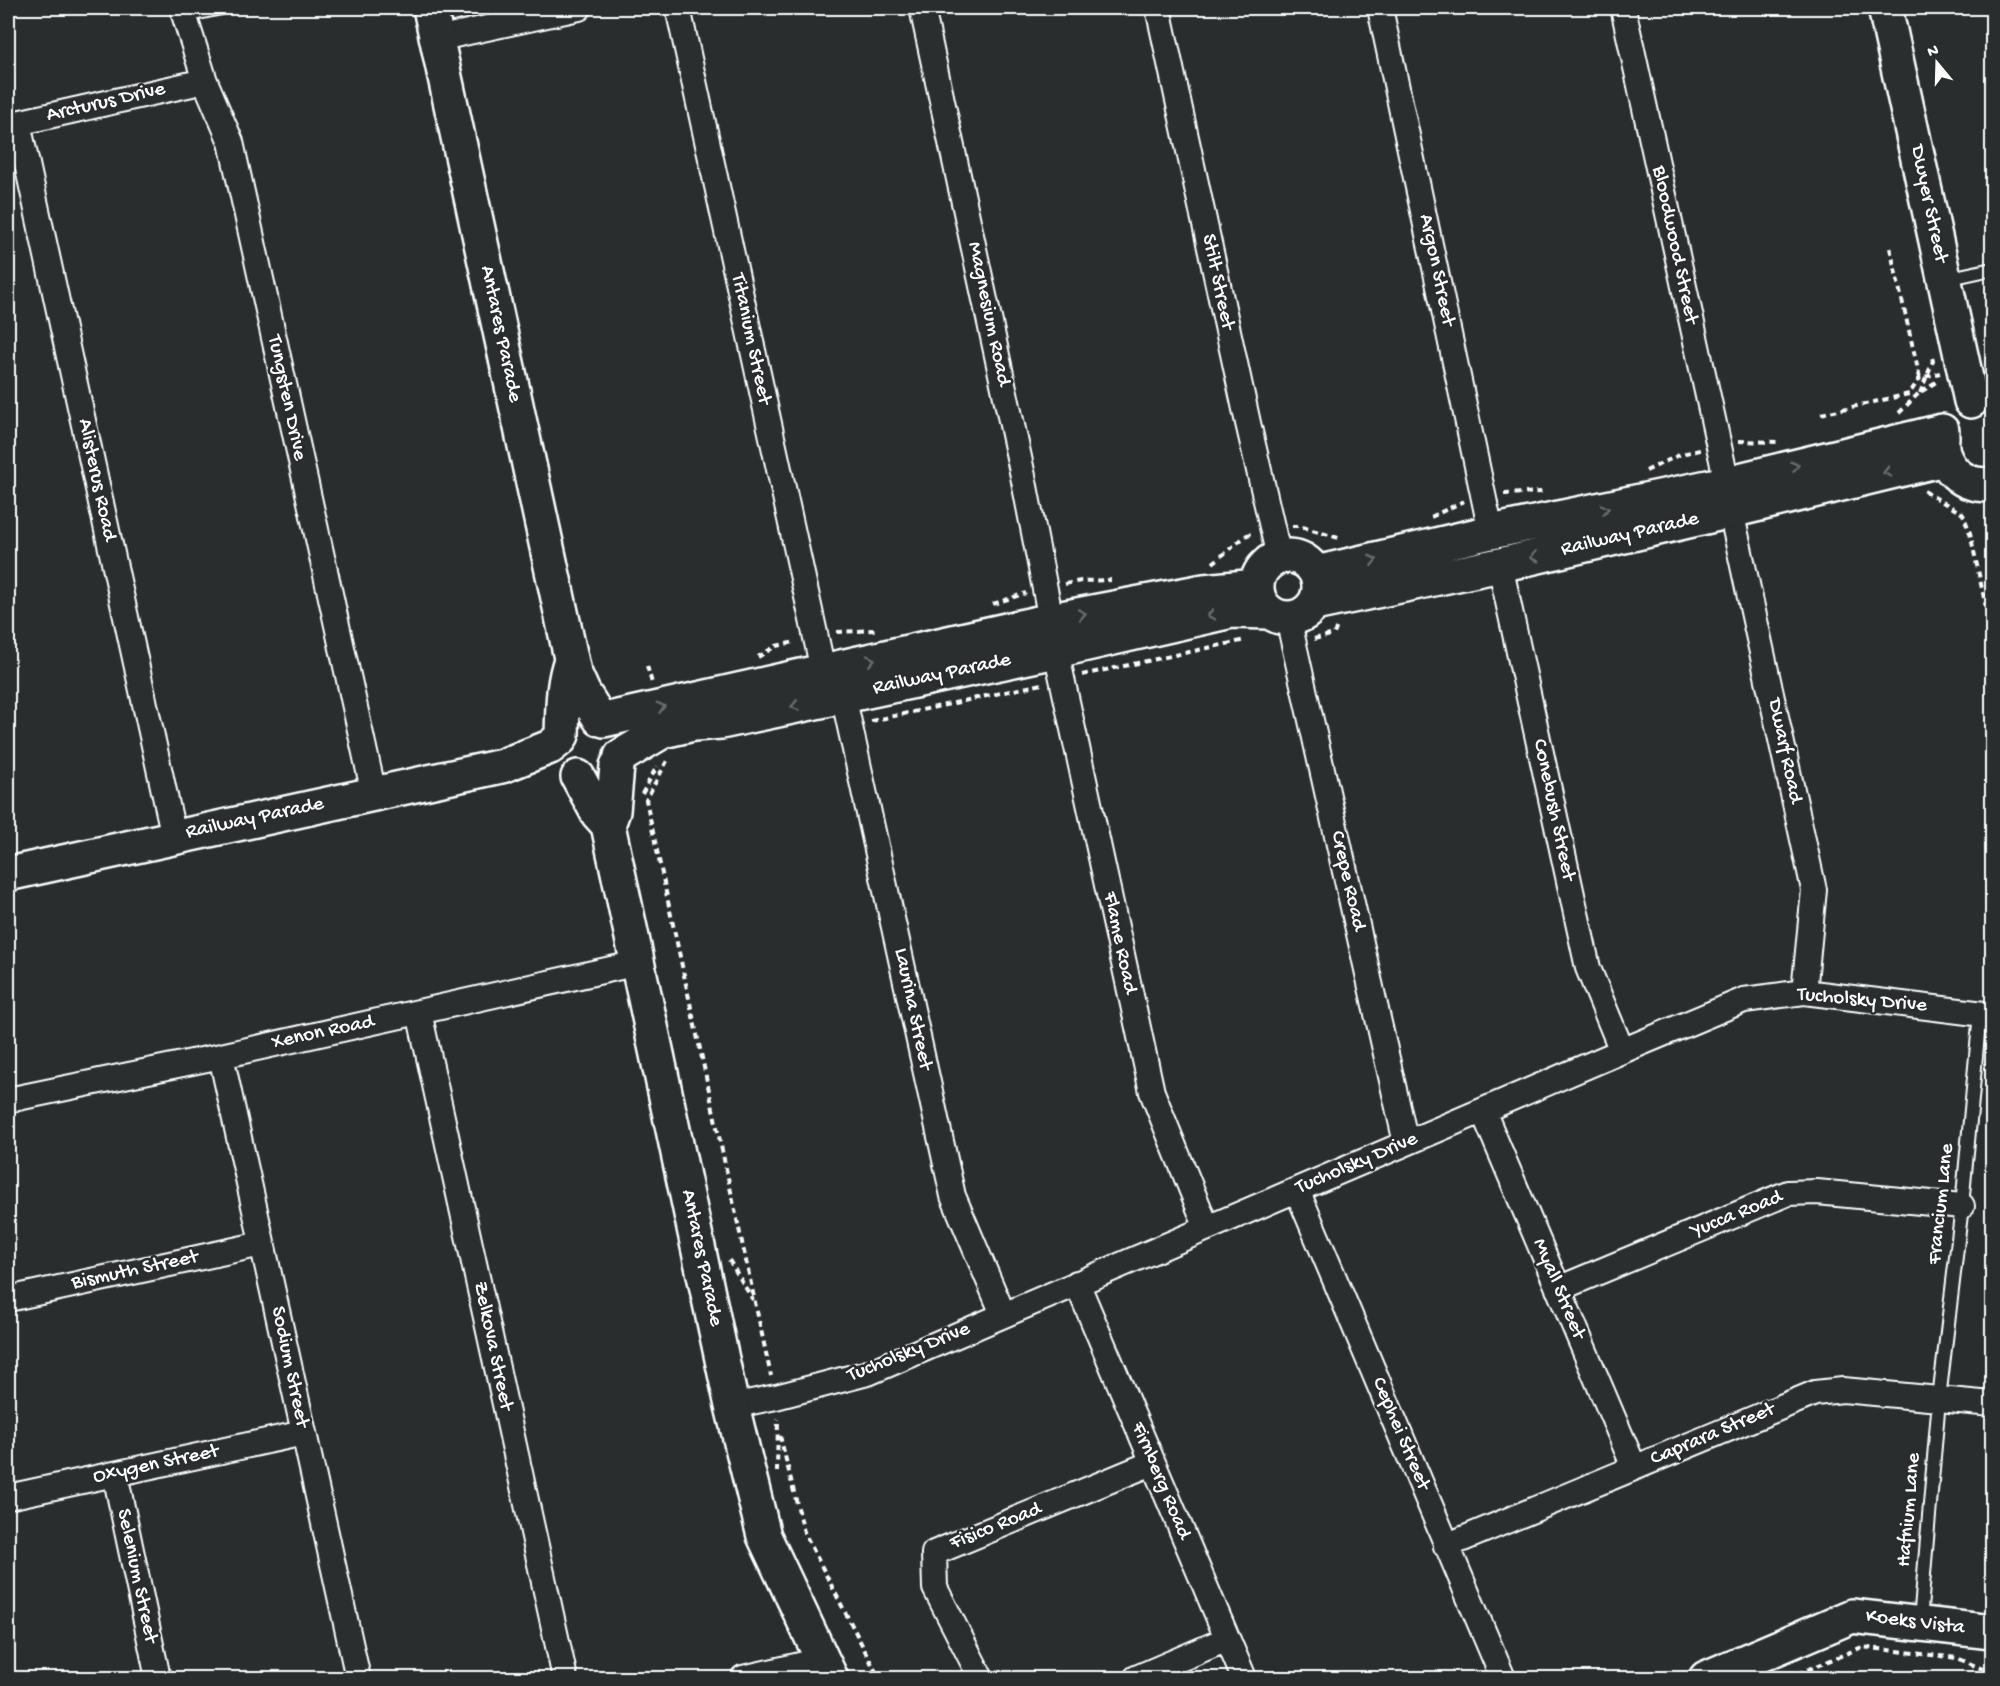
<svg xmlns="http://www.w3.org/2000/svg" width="2000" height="1686" font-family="'Gochi Hand',sans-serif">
	<rect width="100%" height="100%" fill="#2a2d2e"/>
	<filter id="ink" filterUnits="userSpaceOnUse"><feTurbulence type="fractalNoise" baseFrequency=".0167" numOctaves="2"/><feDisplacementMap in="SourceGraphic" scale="12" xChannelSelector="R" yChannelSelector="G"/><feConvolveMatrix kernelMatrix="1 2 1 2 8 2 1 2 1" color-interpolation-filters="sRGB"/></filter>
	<g filter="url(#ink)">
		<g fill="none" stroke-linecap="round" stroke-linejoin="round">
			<g stroke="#fff" stroke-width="16">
				<path id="lane" d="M184 16 222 8
					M1946 279 1992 269
					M1920 1621 1939 1399 1962 1206 1980 1013"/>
			</g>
			<g stroke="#fff" stroke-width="28">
				<path id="street" d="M182 8 205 81 231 142 374 794
					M678 8 823 670
					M922 8 1023 476 1051 620
					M1158 8 1248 423 1279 557
					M1380 8 1491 532
					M1623 8 1727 483
					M436 39 579 8
					M18 123 174 837
					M8 125 205 81
					M1731 511 1814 890 1804 992
					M1500 565 1588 968 1622 1051
					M1288 618 1406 1143
					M1056 651 1152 1092 1207 1228
					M843 695 953 1196 1003 1314
					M419 1012 565 1678
					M221 1056 358 1678
					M8 1100 221 1056 638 963
					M1483 1111 1634 1467
					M1297 1190 1503 1678
					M1077 1283 1244 1678
					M1558 1289 1788 1193 1817 1192 1962 1206
					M8 1299 262 1244
					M732 1406 776 1397 868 1373 1622 1051 1744 1000 1804 992 1992 1015
					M115 1474 158 1678
					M8 1497 304 1433
					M1446 1546 1815 1393 1843 1390 1992 1404
					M743 1678 822 1660
					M981 1678 935 1588 934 1553 1152 1463
					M1136 1678 1227 1639"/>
			</g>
			<g stroke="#fff" stroke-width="38">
				<path id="secondary" d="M430 8 574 672 583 692 600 719
					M1885 8 1971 401
					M1942 437C1939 466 1964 489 1992 484
					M1257 587a31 31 0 1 1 62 0a31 31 0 1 1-62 0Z
					M1316 573 1491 532 1727 483 1942 431
					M1314 604 1500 565 1731 511 1944 459
					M604 720 1051 620 1204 591 1257 586
					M562 735C563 709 562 685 571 660
					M621 756 663 731 694 724 721 722 1056 651 1232 611 1269 612
					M578 777 598 814 608 825 732 1406 764 1536 831 1678
					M608 825 613 811 617 766
					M8 874 502 766 550 747 560 739
					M1706 1678 1852 1616 1992 1632"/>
			</g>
			<path stroke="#fff" stroke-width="4" stroke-dasharray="6 4.5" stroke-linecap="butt" d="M1890 248 1920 378
				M1920 393 1933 361 1932 358
				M1899 413 1919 393 1939 380
				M1821 414 1909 394 1920 378 1940 373
				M1739 441 1777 442
				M1646 471 1681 454 1700 450
				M1924 491 1963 514 1970 533 1992 635
				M1504 494 1542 492
				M1431 517 1464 501
				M1292 526H1299L1342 539
				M1213 563 1247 535 1252 534
				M1065 584 1081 581 1111 580
				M993 604 1026 593
				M837 632 875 630
				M1314 639 1334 634 1337 626
				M758 657 776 646 795 642
				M647 666 652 683
				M1082 675 1245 640
				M871 721 1042 684
				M667 761 646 800 771 1376
				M642 794 657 766
				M729 1260 753 1300
				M780 1436 804 1532 879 1678
				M777 1472 778 1419
				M1992 1662V1667
				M1788 1678 1862 1647 1957 1658 1992 1673"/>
			<use href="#lane" stroke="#2a2d2e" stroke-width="12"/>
			<use href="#street" stroke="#2a2d2e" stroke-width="24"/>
			<use href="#secondary" stroke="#2a2d2e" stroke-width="33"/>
		</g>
		<defs><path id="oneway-chevron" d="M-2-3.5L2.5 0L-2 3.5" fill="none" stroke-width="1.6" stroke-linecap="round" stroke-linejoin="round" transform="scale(1.5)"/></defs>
		<g stroke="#6a6c6d">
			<use href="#oneway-chevron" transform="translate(1795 466) rotate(-14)"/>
			<use href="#oneway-chevron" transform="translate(1887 472) rotate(166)"/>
			<use href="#oneway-chevron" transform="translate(1605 509) rotate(-12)"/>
			<use href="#oneway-chevron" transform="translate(1534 557) rotate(167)"/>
			<use href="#oneway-chevron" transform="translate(1373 560) rotate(-13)"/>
			<use href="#oneway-chevron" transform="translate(1082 614) rotate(-11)"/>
			<use href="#oneway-chevron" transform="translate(1211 615) rotate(167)"/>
			<use href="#oneway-chevron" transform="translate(871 660) rotate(-12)"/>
			<use href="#oneway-chevron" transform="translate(795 706) rotate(168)"/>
			<use href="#oneway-chevron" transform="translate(661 707) rotate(-15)"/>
		</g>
	</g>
	<g text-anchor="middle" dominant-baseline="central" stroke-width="5" stroke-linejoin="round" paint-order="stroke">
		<g font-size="21" fill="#fff" stroke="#2a2d2e">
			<text transform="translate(106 103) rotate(-13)">Arcturus Drive</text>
			<text transform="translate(1928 204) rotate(78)">Dwyer Street</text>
			<text transform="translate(1674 245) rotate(78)">Bloodwood Street</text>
			<text transform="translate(1436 270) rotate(78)">Argon Street</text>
			<text transform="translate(1217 282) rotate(78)">Stilt Street</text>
			<text transform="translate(988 314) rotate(78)">Magnesium Road</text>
			<text transform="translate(500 334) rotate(78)">Antares Parade</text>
			<text transform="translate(750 339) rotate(78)">Titanium Street</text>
			<text transform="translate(286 398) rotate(78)">Tungsten Drive</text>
			<text transform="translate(96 480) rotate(78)">Alisterus Road</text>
			<text transform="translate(1630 535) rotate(-13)">Railway Parade</text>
			<text transform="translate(942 675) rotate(-12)">Railway Parade</text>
			<text transform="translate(1784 751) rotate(78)">Dwarf Road</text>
			<text transform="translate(1553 810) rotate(78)">Conebush Street</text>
			<text transform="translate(255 819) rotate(-12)">Railway Parade</text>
			<text transform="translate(1347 881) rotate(77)">Crepe Road</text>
			<text transform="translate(1119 943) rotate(78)">Flame Road</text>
			<text transform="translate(1862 1001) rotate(5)">Tucholsky Drive</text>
			<text transform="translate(912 1009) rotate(78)">Laurina Street</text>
			<text transform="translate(323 1033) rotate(-12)">Xenon Road</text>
			<text transform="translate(1357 1164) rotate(-23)">Tucholsky Drive</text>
			<text transform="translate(1942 1204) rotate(-84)">Francium Lane</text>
			<text transform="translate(1737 1215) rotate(-22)">Yucca Road</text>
			<text transform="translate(701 1258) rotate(78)">Antares Parade</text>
			<text transform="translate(135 1271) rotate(-12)">Bismuth Street</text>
			<text transform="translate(1558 1289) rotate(67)">Myall Street</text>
			<text transform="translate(492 1346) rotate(78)">Zelkova Street</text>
			<text transform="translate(909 1353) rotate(-22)">Tucholsky Drive</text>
			<text transform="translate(289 1367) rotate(78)">Sodium Street</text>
			<text transform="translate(1400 1434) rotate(67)">Cephei Street</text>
			<text transform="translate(1713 1435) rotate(-23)">Caprara Street</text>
			<text transform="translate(156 1465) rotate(-12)">Oxygen Street</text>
			<text transform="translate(1160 1481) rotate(67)">Firnberg Road</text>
			<text transform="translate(1910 1510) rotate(-85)">Hafnium Lane</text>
			<text transform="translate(996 1527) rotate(-22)">Fisico Road</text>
			<text transform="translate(136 1576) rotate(78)">Selenium Street</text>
			<text transform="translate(1915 1623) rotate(7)">Koeks Vista</text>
		</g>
	</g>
	<rect width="2000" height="1686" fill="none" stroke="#2a2d2e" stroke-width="30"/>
	<rect x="15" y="15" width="1970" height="1656" fill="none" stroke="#fff" stroke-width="2" filter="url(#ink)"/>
	<g transform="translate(1937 63) rotate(341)" stroke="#2a2d2e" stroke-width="4.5" paint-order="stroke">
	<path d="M0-4.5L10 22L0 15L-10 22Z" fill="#ffffff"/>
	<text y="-9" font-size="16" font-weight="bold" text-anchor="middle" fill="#ffffff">N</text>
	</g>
</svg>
